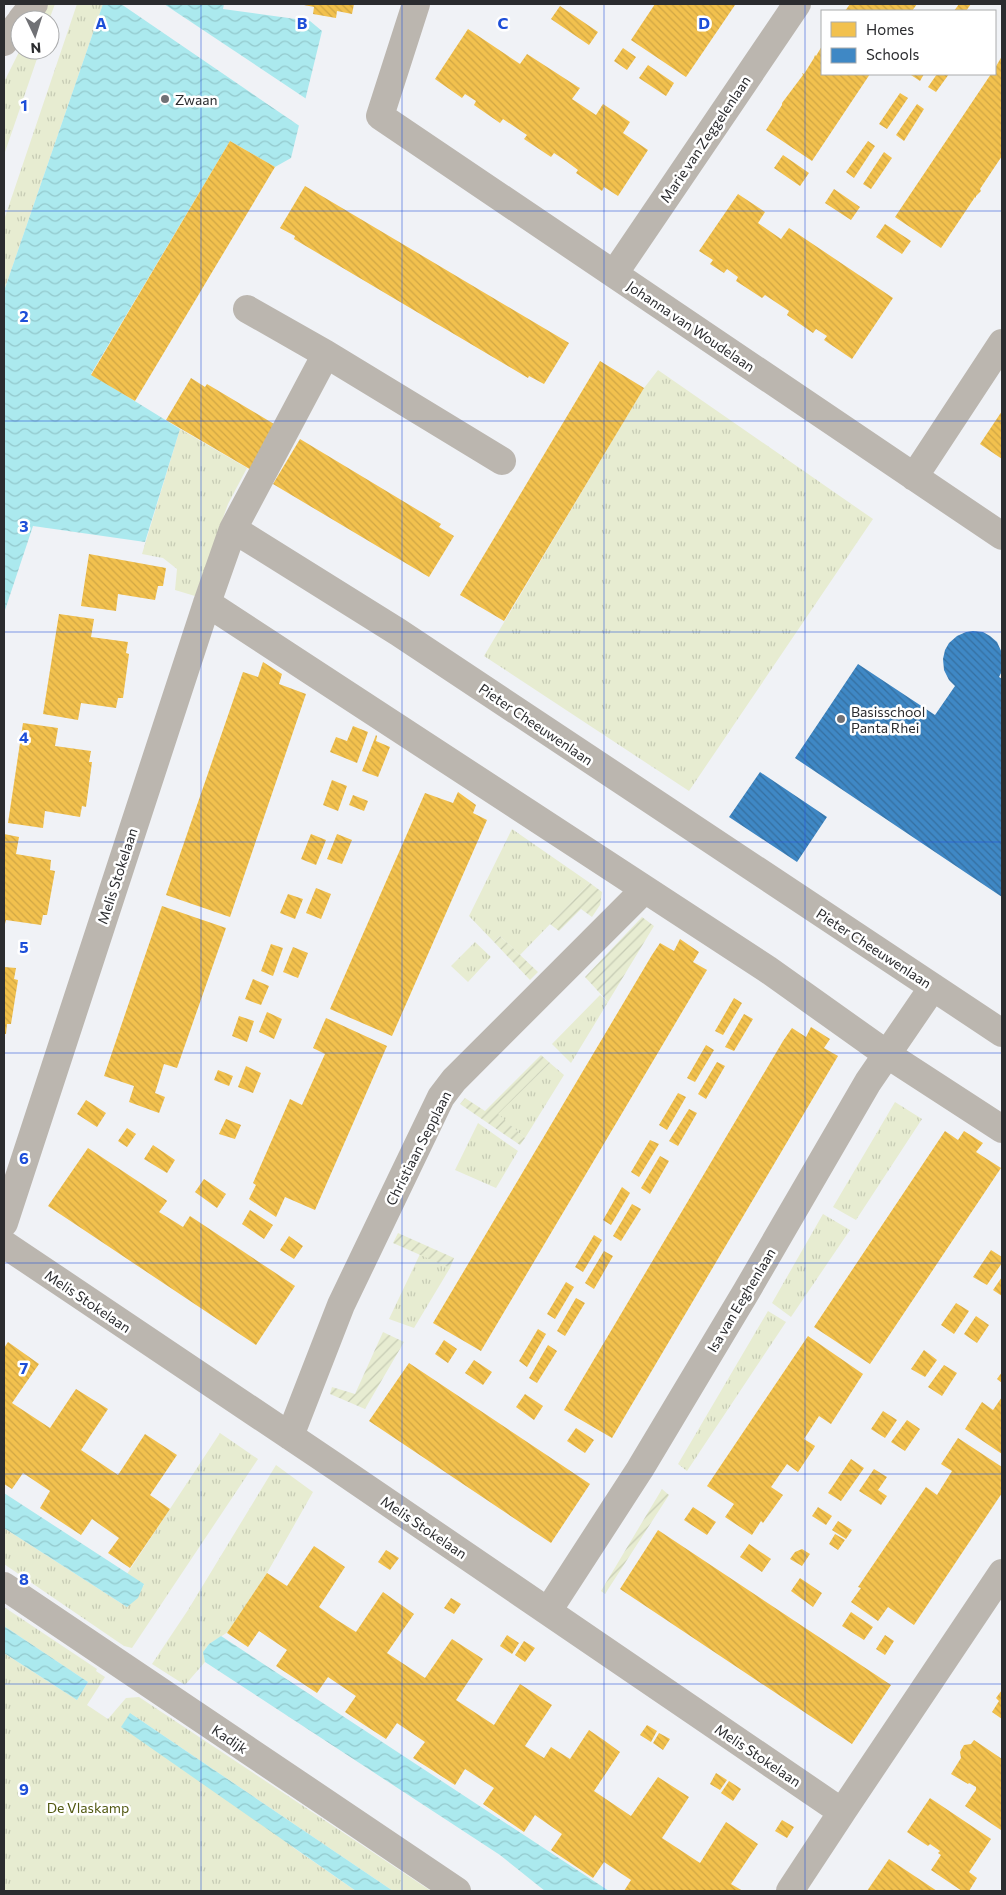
<svg xmlns="http://www.w3.org/2000/svg" width="1006" height="1895" font-family="Commissioner,sans-serif">
	<defs>
		<pattern id="grass-tufts" width="24" height="20" patternUnits="userSpaceOnUse" patternTransform="scale(1.25)"><rect width="24" height="20" fill="#e7ecd1"/><path d="M3 7l-1-3M5 7V3M7 7l1-3M15 17l-1-3M17 17v-4M19 17l1-3" fill="none" stroke="#c6cbb4"/></pattern>
		<pattern id="garden-furrows" width="10" height="10" patternUnits="userSpaceOnUse" patternTransform="scale(1.25)"><rect width="10" height="10" fill="#e7ecd1"/><path d="M-1 1l2-2M0 10L10 0M9 11l2-2" fill="none" stroke="#c6cbb4"/></pattern>
		<pattern id="water-waves" width="16" height="10" patternUnits="userSpaceOnUse" patternTransform="scale(1.25)"><rect width="16" height="10" fill="#abe9ee"/><path d="M0 5q4-4 8 0t8 0" fill="none" stroke="#93c8cc"/></pattern>
		<pattern id="homes-back-hatch" width="6" height="6" patternUnits="userSpaceOnUse" patternTransform="scale(1.25)"><rect width="6" height="6" fill="#f2c14e"/><path d="M-1 5l2 2M0 0l6 6M5-1l2 2" fill="none" stroke="#d0a644"/></pattern>
		<pattern id="schools-back-hatch" width="6" height="6" patternUnits="userSpaceOnUse" patternTransform="scale(1.25)"><rect width="6" height="6" fill="#3f88c5"/><path d="M-1 5l2 2M0 0l6 6M5-1l2 2" fill="none" stroke="#356fa0"/></pattern>
	</defs>
	<rect width="100%" height="100%" fill="#f0f2f6"/>
	<path fill="url(#grass-tufts)" d="M43 4H55L49 20H36Z
		M77 4H103L4 291V220Z
		M20 50H40L4 155V82Z
		M658 370 873 519 689 791 484 656 630 411 644 388Z
		M180 429 247 468 228 504 195 596 175 590 177 569 163 558 142 554Z
		M512 829 590 883 520 955 500 936 494 942 469 916Z
		M475 942 491 957 468 982 451 966Z
		M600 995 608 1002 571 1063 552 1044Z
		M550 1063 564 1075 525 1138 497 1114Z
		M895 1102 922 1119 856 1220 833 1207Z
		M478 1123 518 1151 496 1188 455 1170Z
		M823 1214 850 1230 791 1317 772 1303Z
		M420 1254 450 1268 414 1328 389 1319Z
		M768 1311 786 1322 687 1471 678 1464Z
		M220 1433 258 1459 132 1648 124 1646 4 1564V1528L127 1607 144 1585 127 1574Z
		M276 1465 313 1492 267 1573 228 1632 209 1644 203 1652 205 1662 185 1685 152 1664 188 1610Z
		M4 1607 97 1669 96 1671 105 1677 87 1705 108 1719 126 1698 139 1697 431 1891H393L130 1713 294 1848 356 1891H4V1653L77 1700 88 1682 4 1626Z"/>
	<path fill="url(#garden-furrows)" d="M590 883 602 892 600 905 592 917 581 909 559 931 550 924Z
		M642 917 654 926 608 1002 585 977Z
		M500 936 538 972 530 980 494 942Z
		M541 1055 550 1063 498 1114 525 1138 520 1145 460 1104 465 1098 485 1111Z
		M398 1233 454 1258 450 1268 393 1243Z
		M383 1332 404 1342 365 1409 330 1394 332 1387 355 1394Z
		M662 1489 669 1495 605 1594 601 1591Z"/>
	<path fill="url(#water-waves)" d="M103 4H224L223 9 310 21 322 31 291 158 275 167 230 141 91 374 180 429 145 542 33 526 4 613V291Z
		M4 1493 144 1584 138 1598 127 1607 4 1528Z
		M4 1626 88 1682 77 1700 4 1653Z
		M221 1636 609 1891H545L500 1855 205 1662 203 1652 209 1644Z
		M130 1713 393 1891H356L121 1727Z"/>
	<path fill="#f0f2f6" d="M121 4H164L308 100 301 127Z"/>
	<path fill="url(#homes-back-hatch)" d="M299 4H354L352 14 337 11 336 18 313 14 314 7Z
		M655 4H735V5L686 77 631 40Z
		M850 4H917L912 11H845Z
		M959 4H971L966 11H954Z
		M560 6 598 32 589 45 551 19Z
		M468 29 520 64 527 54 578 87 580 88 572 99 596 115 603 104 630 122 623 133 648 150 618 196 604 187 602 191 576 173 578 170 566 161 554 153 551 157 524 139 527 135 503 119 500 123 474 105 476 101 465 94 462 98 435 79Z
		M822 46V74H870L812 161 766 130 782 105V103L803 75 802 73 804 74 814 58 815 55 816 56Z
		M623 48 636 57 627 70 614 61Z
		M1002 56V156L980 189 981 191 976 196V198L975 197 941 248 895 217 991 74H995V68Z
		M648 65 674 83 666 96 639 78Z
		M913 74H924L920 81 911 75Z
		M937 74H949L936 92 928 87Z
		M900 93 908 98 887 129 879 124Z
		M917 104 924 109 904 141 896 135Z
		M230 141 275 167 135 401 91 375Z
		M868 141 875 146 854 178 846 172Z
		M884 152 892 158 871 189 863 184Z
		M783 155 809 173 800 186 774 168Z
		M305 186 569 343 544 384 529 376 528 378 294 239 295 236 280 228Z
		M834 189 860 207 851 220 825 203Z
		M738 194 765 212 758 223 781 239 789 228 893 298 852 359 824 340 827 336 816 329 813 333 787 315 789 311 765 295 762 298 736 281 738 277 727 269 724 273 710 264 713 260 699 251Z
		M885 224 911 241 902 254 876 237Z
		M600 361 644 388 504 621 460 595Z
		M191 378 205 387 207 384 279 427 253 471 166 420Z
		M1002 411V459L980 444Z
		M300 439 441 524 439 527 454 536 429 577 273 484Z
		M89 554 166 568 163 586H158L155 600 118 594 116 611 81 606Z
		M59 614 94 619 91 637 128 642 126 653 129 654 123 698H118L116 708 81 703 78 720 43 714Z
		M263 662 282 674 279 684 306 694 230 917 166 895 243 672 258 677Z
		M23 723 58 728 55 746 91 751 89 762H92L86 807 82 806 80 817 45 811 43 828 8 823Z
		M353 726 368 732 357 763 330 752 336 737 347 741Z
		M376 735 377 736 376 741 390 747 378 777 362 771Z
		M332 780 347 786 338 811 323 805Z
		M458 792 476 805 473 813 487 820 392 1036 330 1009 425 793 453 803Z
		M353 795 368 801 364 811 349 805Z
		M4 834 19 837 16 854 51 860 50 870 55 871 47 915H43L41 925 6 920 4 928Z
		M311 834 326 840 316 865 301 859Z
		M337 834 352 840 342 864 327 859Z
		M316 888 331 894 321 919 306 913Z
		M288 894 303 899 295 919 280 913Z
		M162 906 226 928 177 1068 164 1064 155 1093 165 1097 159 1113 129 1102 134 1086 104 1076Z
		M680 939 699 952 693 962 707 970 481 1351 433 1323 652 955 660 943 674 951Z
		M271 944 283 948 273 976 261 971Z
		M293 947 308 953 298 978 283 972Z
		M4 967 16 968 14 979 18 980 11 1024H7L6 1034H4Z
		M253 979 269 986 261 1005 245 999Z
		M734 998 742 1003 723 1035 715 1031Z
		M267 1012 282 1019 274 1039 259 1032Z
		M744 1014 753 1019 734 1051 725 1047Z
		M239 1016 254 1021 247 1042 232 1036Z
		M326 1018 387 1046 315 1210 285 1197 276 1217 249 1199 256 1185 253 1183 290 1099 302 1105 325 1054 313 1048Z
		M811 1027 830 1039 824 1048 838 1056 612 1438 564 1410 783 1041 792 1028 806 1037Z
		M706 1045 714 1050 695 1082 687 1078Z
		M717 1062 725 1066 706 1099 698 1094Z
		M246 1066 261 1073 253 1093 238 1087Z
		M218 1070 233 1076 229 1086 214 1080Z
		M678 1093 686 1097 667 1130 659 1125Z
		M86 1100 106 1113 97 1127 77 1114Z
		M689 1109 697 1113 678 1146 669 1141Z
		M226 1119 241 1125 235 1139 219 1134Z
		M127 1128 136 1134 127 1147 118 1141Z
		M945 1131 958 1140 964 1131 983 1143 976 1152 1001 1168 870 1364 814 1327Z
		M650 1140 659 1144 639 1177 631 1172Z
		M153 1145 175 1160 167 1173 144 1159Z
		M88 1148 166 1200 167 1201 159 1212 183 1227 190 1216 295 1286 256 1345 48 1206Z
		M660 1156 669 1161 650 1194 641 1188Z
		M204 1179 226 1194 217 1208 195 1192Z
		M622 1187 630 1193 611 1225 603 1220Z
		M632 1204 641 1209 621 1241 613 1236Z
		M250 1210 273 1225 264 1239 242 1224Z
		M594 1235 602 1240 583 1272 575 1267Z
		M289 1236 303 1246 294 1259 280 1250Z
		M991 1250 1002 1257V1263L987 1285 973 1277Z
		M604 1251 613 1256 594 1289 585 1283Z
		M1002 1277V1296L993 1290Z
		M566 1282 574 1287 555 1319 547 1314Z
		M576 1298 585 1303 565 1336 557 1331Z
		M956 1303 969 1311 954 1334 941 1325Z
		M976 1316 989 1325 977 1343 964 1334Z
		M538 1329 546 1334 527 1367 519 1361Z
		M808 1336 863 1374 831 1424 819 1416 804 1439 815 1446 814 1448 798 1472 787 1464 771 1487 783 1495 763 1523 761 1521 752 1535 725 1517 734 1504 707 1486Z
		M444 1340 457 1349 448 1363 435 1354Z
		M8 1342 39 1364 12 1403 50 1428 76 1389 108 1409 81 1450 118 1475 145 1434 177 1455 150 1495 170 1509 130 1568 108 1553 119 1538 92 1519 81 1535 40 1508 50 1491 23 1473 12 1489 4 1484V1348Z
		M548 1345 557 1351 537 1383 529 1378Z
		M924 1350 937 1360 925 1377 911 1369Z
		M474 1360 492 1372 483 1385 465 1373Z
		M409 1363 590 1484 551 1543 369 1421Z
		M944 1365 957 1373 942 1396 928 1387Z
		M1002 1372V1383L997 1379Z
		M525 1394 543 1406 534 1420 516 1407Z
		M1002 1397V1454L965 1429 982 1402 993 1410Z
		M883 1411 897 1420 885 1438 871 1429Z
		M907 1420 920 1429 905 1451 891 1442Z
		M576 1428 594 1440 585 1453 567 1441Z
		M958 1438 1002 1467V1493L914 1625 888 1607 878 1621 851 1602 861 1588 858 1587 926 1487 937 1495 952 1471 941 1464Z
		M851 1459 864 1468 841 1501 828 1493Z
		M874 1469 887 1477 878 1490 887 1496 881 1505 859 1491Z
		M693 1507 716 1522 707 1535 684 1520Z
		M818 1507 832 1516 826 1525 812 1516Z
		M838 1521 852 1530 846 1539 832 1530Z
		M658 1530 891 1685 852 1744 620 1589Z
		M835 1534 845 1540 838 1550 829 1544Z
		M749 1544 771 1559 762 1572 740 1557Z
		M314 1546 345 1567 319 1607 337 1620 356 1632 383 1592 414 1614 387 1653 425 1678 452 1639 483 1659 456 1700 494 1725 520 1684 552 1705 525 1746 544 1758 551 1747 570 1759 589 1730 605 1741 620 1752 594 1791 631 1816 658 1777 689 1797 662 1838 700 1863 726 1822 758 1844 731 1884 743 1891H624L631 1880 604 1862 593 1878 551 1850 562 1834 535 1815 524 1832 483 1804 494 1788 465 1769 455 1785 435 1772 413 1758 425 1742 397 1723 386 1739 366 1726 345 1712 356 1696 328 1677 317 1693 276 1666 287 1650 259 1631 248 1647 227 1633 267 1573 287 1586Z
		M802 1549 810 1554 802 1566 790 1559 795 1552Z
		M386 1550 399 1558 390 1570 378 1562Z
		M800 1578 822 1593 813 1607 791 1591Z
		M451 1598 461 1604 454 1614 444 1608Z
		M851 1612 873 1627 864 1640 842 1626Z
		M507 1635 519 1643 512 1654 500 1646Z
		M885 1635 894 1641 885 1655 876 1649Z
		M524 1641 535 1648 525 1662 515 1655Z
		M1002 1690V1719L992 1712 999 1701 996 1698Z
		M647 1725 657 1731 651 1742 640 1735Z
		M659 1733 670 1739 663 1750 653 1743Z
		M974 1740 1002 1759V1827L1001 1830 965 1806 976 1790V1787L969 1783 968 1784 951 1774 961 1758 960 1752 964 1745 971 1744Z
		M716 1773 727 1780 720 1790 710 1784Z
		M729 1781 741 1789 733 1801 721 1793Z
		M930 1798 991 1839 969 1872 977 1878 969 1891H962L931 1870 941 1855 938 1853 940 1851 930 1844 928 1846 907 1832Z
		M782 1820 794 1827 787 1838 775 1831Z
		M889 1859 937 1891H867Z"/>
	<path fill="url(#schools-back-hatch)" d="M973 631 983 632 990 636 997 642 1002 653V671L999 677 1002 679V897L795 758 858 664 935 715 955 686 949 680 944 670 943 659 945 650 949 643 957 636 966 632Z
		M760 772 827 817 797 862 729 817Z"/>
	<g fill="none" stroke-linecap="round" stroke-linejoin="round">
		<path stroke="#bbb6af" stroke-width="28" d="M416 4 380 116 1002 536
			M614 274 797 4
			M247 309 326 354
			M914 477 1002 343
			M233 529 398 632 1002 1033
			M207 603 767 969 888 1055 1002 1129
			M4 1223 207 603 233 529 326 354 502 461
			M4 1244 333 1465 842 1812 1002 1573
			M290 1436 341 1305 441 1097 454 1080 644 890
			M4 1586 457 1891
			M548 1611 640 1469 746 1292 868 1082 933 987
			M790 1891 842 1812"/>
		<path stroke="#bab4ad" stroke-width="28" d="M21 20 34 4
			M4 42 20 22"/>
	</g>
	<path fill="none" stroke="#1d4ed8" stroke-width="1" stroke-opacity="0.55" d="M201 4V1891M402 4V1891M604 4V1891M805 4V1891M4 211H1002M4 421H1002M4 632H1002M4 842H1002M4 1053H1002M4 1263H1002M4 1474H1002M4 1684H1002"/>
	<g fill="#707175" stroke="#fff" stroke-width="2">
		<circle cx="165" cy="99" r="5"/>
		<circle cx="841" cy="719" r="5"/>
	</g>
	<g text-anchor="middle" dominant-baseline="central" stroke-width="5" stroke-linejoin="round" paint-order="stroke">
		<g font-size="14" fill="#2b2c2f" stroke="#fff" text-anchor="start">
			<text x="175" y="99">Zwaan</text>
			<text x="851" y="711">Basisschool<tspan x="851" dy="16">Panta Rhei</tspan></text>
		</g>
		<g font-size="14" fill="#2b2c2f" stroke="#fff">
			<text transform="translate(705 139) rotate(-56)">Marie van Zeggelenlaan</text>
			<text transform="translate(691 326) rotate(34)">Johanna van Woudelaan</text>
			<text transform="translate(536 724) rotate(34)">Pieter Cheeuwenlaan</text>
			<text transform="translate(117 876) rotate(-72)">Melis Stokelaan</text>
			<text transform="translate(874 948) rotate(33)">Pieter Cheeuwenlaan</text>
			<text transform="translate(418 1148) rotate(-63)">Christiaan Sepplaan</text>
			<text transform="translate(741 1300) rotate(-59)">Isa van Eeghenlaan</text>
			<text transform="translate(88 1301) rotate(34)">Melis Stokelaan</text>
			<text transform="translate(424 1527) rotate(34)">Melis Stokelaan</text>
			<text transform="translate(230 1739) rotate(34)">Kadijk</text>
			<text transform="translate(758 1755) rotate(34)">Melis Stokelaan</text>
		</g>
		<g font-size="14" fill="#525912" stroke="#fff">
			<text x="88" y="1807">De Vlaskamp</text>
		</g>
	</g>
	<g font-size="16" text-anchor="middle" font-weight="bold" fill="#1d4ed8" stroke="#fff" stroke-width="5" stroke-linejoin="round" paint-order="stroke">
		<text x="101" y="29">A</text>
		<text x="302" y="29">B</text>
		<text x="503" y="29">C</text>
		<text x="704" y="29">D</text>
		<text x="24" y="111">1</text>
		<text x="24" y="322">2</text>
		<text x="24" y="532">3</text>
		<text x="24" y="743">4</text>
		<text x="24" y="953">5</text>
		<text x="24" y="1164">6</text>
		<text x="24" y="1374">7</text>
		<text x="24" y="1585">8</text>
		<text x="24" y="1795">9</text>
	</g>
	<rect width="1006" height="1895" fill="none" stroke="#2b2c2f" stroke-width="10"/>
	<rect x="821" y="10" width="175" height="65" fill="#ffffff" stroke="#aaabac"/>
	<rect x="831" y="22" width="25" height="15" fill="#f2c14e" stroke="#aaabac"/>
	<text x="866" y="35" font-size="15" fill="#2b2c2f">Homes</text>
	<rect x="831" y="48" width="25" height="15" fill="#3f88c5" stroke="#aaabac"/>
	<text x="866" y="60" font-size="15" fill="#2b2c2f">Schools</text>
	<g transform="translate(35 35) rotate(176)"><circle r="24" fill="#ffffff" stroke="#aaabac"/>
	<path d="M0-4L9 19L0 12L-9 19Z" fill="#707175"/>
	<text y="-8" font-size="14" font-weight="bold" text-anchor="middle" fill="#2b2c2f">N</text>
	</g>
</svg>
